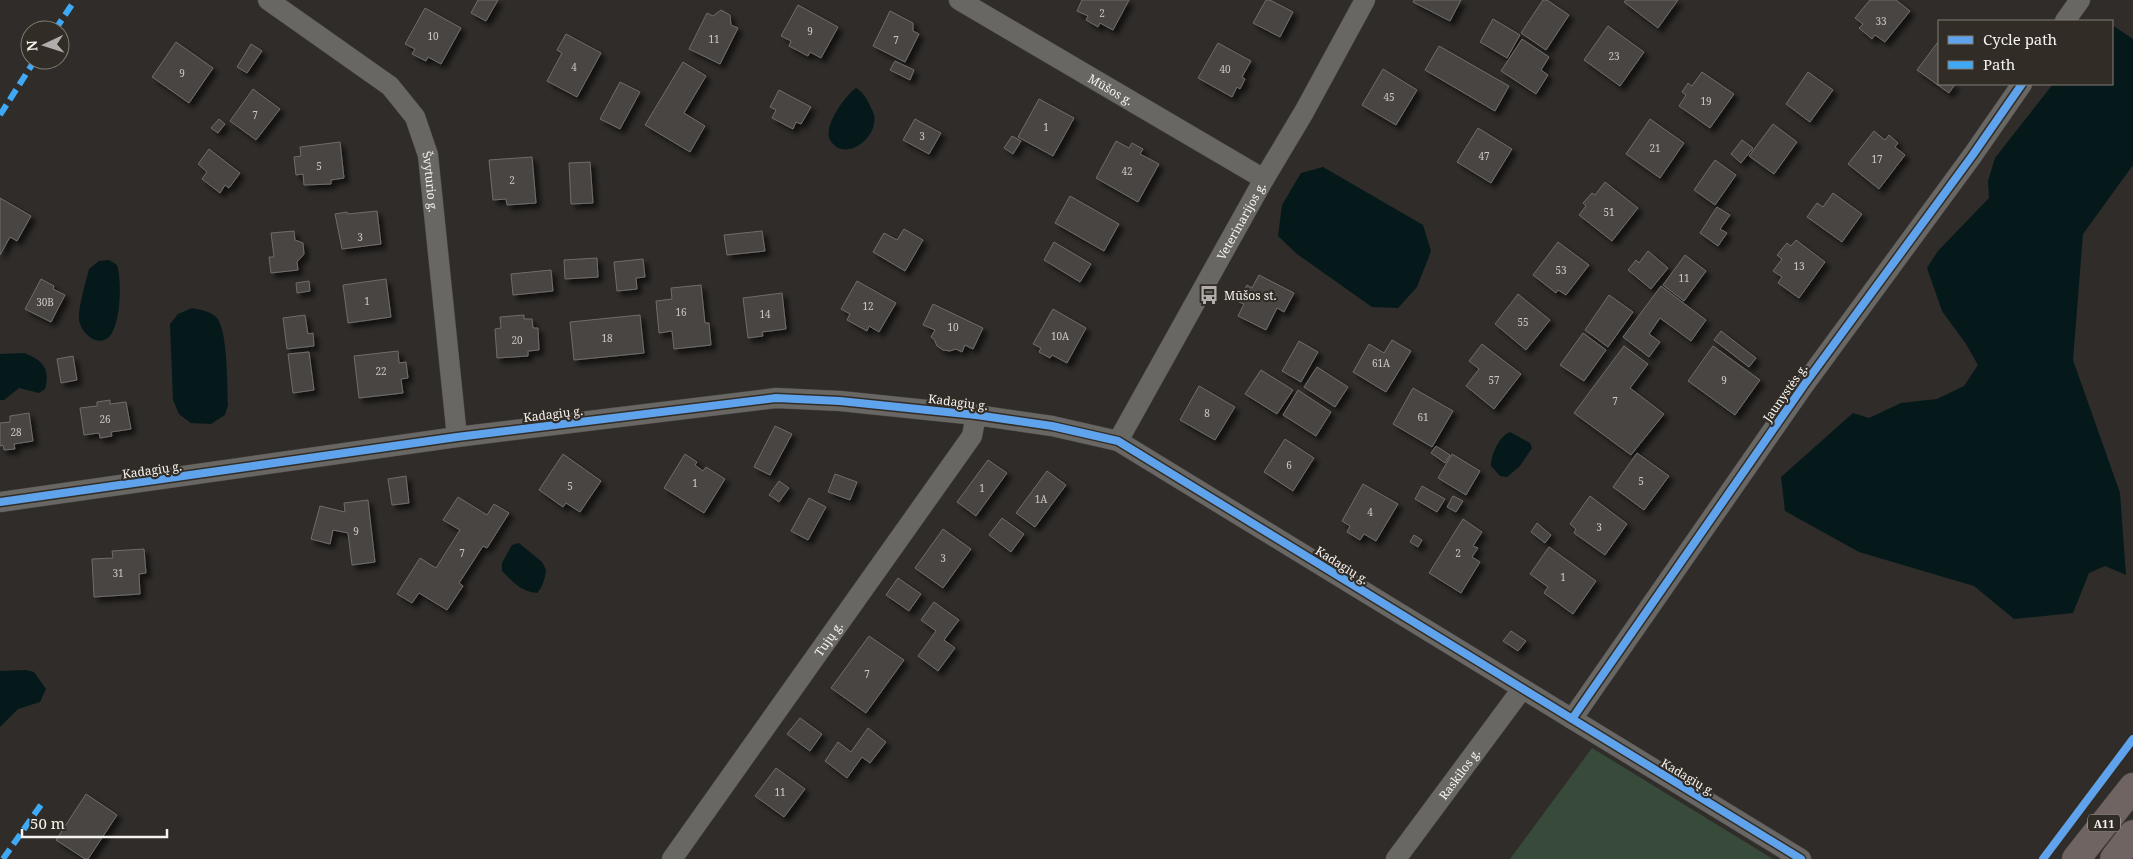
<svg xmlns="http://www.w3.org/2000/svg" width="2133" height="859" font-family="'Noto Serif',serif">
	<defs>
		<filter id="shadow"><feDropShadow dx="4.5" dy="4.5" stdDeviation="2.5" flood-color="#0009"/></filter>
	</defs>
	<rect width="100%" height="100%" fill="#2f2c29"/>
	<path fill="#384b3a" d="M1592 748 1773 859H1510Z"/>
	<path fill="#05191a" d="M2112 25 2133 39V165L2083 234 2073 360 2120 493 2126 575 2105 566 2089 573 2073 613 2014 619 1974 586 1859 552 1785 511 1781 477 1853 413 1869 418 1901 403 1937 399 1964 386 1978 365 1966 344 1942 311 1927 268 1938 251 1989 198 1988 181 1995 158 2053 84H2112Z
		M856 88C865 93 868 102 873 112 876 118 874 128 870 134 862 147 841 158 830 140 823 126 845 96 856 88Z
		M1323 167 1423 225 1431 251 1417 287 1398 308 1372 307 1297 254 1278 236 1282 205 1301 173Z
		M109 260 117 265C122 280 121 325 109 337 97 348 80 332 79 319 78 308 86 281 89 269L99 261Z
		M192 308C201 310 211 311 217 318 228 332 227 386 228 405L225 415 211 424 191 423 179 414 173 400 170 324 178 314Z
		M24 353C42 360 51 368 45 389L39 393 19 388 4 400H0V354Z
		M1510 432 1530 443 1532 448 1520 466 1507 477 1500 476 1491 466C1491 455 1499 436 1510 432Z
		M519 543 542 562 546 570C545 578 543 587 537 593 521 592 512 581 502 571V563L512 545Z
		M26 670 34 672 46 689 40 702 18 709 0 727V671Z"/>
	<path fill="#494543" stroke="#706c6a" filter="url(#shadow)" d="M478 0H498L486 21 471 13Z
		M1082 0H1129L1113 30 1100 23 1098 27 1086 20 1088 16 1077 11Z
		M1266 0H1270L1293 12 1280 37 1253 23Z
		M1414 0H1461L1450 21 1413 2Z
		M1543 0H1547L1569 15 1546 50 1521 33Z
		M1626 0H1678L1658 28 1624 2Z
		M1870 0H1896L1910 11 1885 42 1875 35 1872 39 1859 28 1863 24 1855 18Z
		M798 5 838 27 821 58 810 52 808 56 789 46 791 41 781 36Z
		M425 8 461 28 441 64 428 57 426 61 412 54 415 49 405 44Z
		M721 10 730 15 731 25 738 28 720 64 689 49 707 13 713 16Z
		M890 11 913 23V31L919 34 905 62 873 46Z
		M1493 19 1520 35 1507 58 1480 42Z
		M1608 26 1644 52 1620 86 1584 60Z
		M566 34 601 53 577 97 547 81 562 53 557 50Z
		M1522 39 1549 57 1541 70 1548 75 1536 94 1501 71Z
		M176 42 213 68 189 103 152 77Z
		M1938 42 1939 43V84H1955L1949 93 1917 70Z
		M1218 43 1251 61 1242 77 1245 79 1240 89 1237 87 1232 97 1198 78Z
		M251 44 262 51 247 73 237 67Z
		M1439 46 1509 86 1495 111 1425 70Z
		M895 61 914 70 910 80 890 70Z
		M683 62 706 76 684 113 705 126 690 152 645 125Z
		M1383 69 1417 90 1396 125 1362 105Z
		M1702 72 1734 94 1710 128 1679 106 1686 95 1682 92 1688 83 1692 86Z
		M1808 72 1833 90 1810 122 1786 104Z
		M620 82 640 92 620 129 600 119Z
		M253 89 280 109 256 140 230 121Z
		M779 90 811 107 801 124 796 122 793 129 772 118 776 110 770 107Z
		M1039 99 1074 118 1053 156 1018 137Z
		M219 119 225 124 218 133 211 128Z
		M915 119 941 133 929 154 903 140Z
		M1650 119 1684 143 1660 178 1626 154Z
		M1773 124 1797 142 1774 174 1749 156Z
		M1478 128 1512 149 1491 183 1457 162Z
		M1874 131 1885 140 1889 135 1898 143 1895 147 1905 155 1879 189 1848 164Z
		M1012 136 1021 141 1013 154 1004 148Z
		M1742 140 1753 148 1741 163 1731 154Z
		M1116 141 1129 148 1132 143 1143 149 1140 154 1159 164 1138 202 1096 178Z
		M340 142 344 178 331 180V184L304 185 303 174 296 175 294 157 301 156 300 147Z
		M209 149 240 173 229 188 225 185 220 193 202 179 207 172 198 164Z
		M532 157 536 203 507 205 506 199 493 200 489 160Z
		M1715 160 1736 175 1715 205 1694 190Z
		M590 162 593 203 571 204 569 163Z
		M1605 182 1638 208 1612 241 1579 215 1586 206 1583 203 1592 193 1595 195Z
		M1833 193 1862 214 1842 242 1807 217 1817 203 1823 207Z
		M1070 196 1119 224 1104 251 1055 223Z
		M0 198 31 216 17 241 10 237 0 255Z
		M1717 207 1730 215 1720 229 1727 233 1718 246 1700 233Z
		M377 211 381 244 342 249 335 214 347 212 348 214Z
		M904 229 923 240 905 271 873 252 884 233 897 240Z
		M294 231 295 240 303 243 304 254 297 262 298 270 271 273 269 257H274L271 233Z
		M762 231 765 251 727 255 724 235Z
		M1796 240 1825 262 1799 298 1778 283 1782 277 1773 271 1782 259 1777 255 1787 243 1791 246Z
		M1054 242 1091 264 1080 282 1044 260Z
		M1558 242 1589 265 1566 295 1558 290 1556 293 1533 275Z
		M1648 251 1668 268 1651 289 1628 270 1636 260 1639 263Z
		M1685 255 1706 271 1684 301 1663 285Z
		M597 258 598 277 565 279 564 260Z
		M643 259 645 277 636 278 637 289 617 291 614 262Z
		M551 270 553 291 513 295 511 274Z
		M1259 275 1294 293 1284 312 1277 308 1266 330 1238 316 1244 304 1239 302 1247 285 1252 288Z
		M41 279 54 286 53 289 65 295 51 322 25 309Z
		M386 279 391 317 348 323 343 285Z
		M309 281 310 291 297 293 296 283Z
		M857 281 896 303 879 332 869 326 867 331 847 320 850 314 841 309Z
		M701 285 705 323H709L711 345 674 349 672 331 659 333 656 301 672 299 671 288Z
		M1661 286 1706 320 1691 341 1660 318 1649 334 1660 342 1649 357 1623 337Z
		M782 293 786 329 762 332 763 336 748 338 743 298Z
		M1518 294 1550 320 1526 350 1495 324Z
		M1609 295 1633 312 1608 347 1585 330Z
		M933 304 983 328 973 349 965 345 962 352 956 349 950 351 943 350 937 346 934 339 931 337 935 330 923 325Z
		M1053 309 1086 328 1067 363 1052 355 1050 358 1039 352 1041 348 1033 344Z
		M305 315 308 334 313 333 314 346 287 349 283 318Z
		M524 315V319H532L533 328H538L539 350 528 351V356L497 358 495 329 501 328 500 317Z
		M640 315 644 353 574 360 570 322Z
		M1721 331 1756 358 1749 367 1714 340Z
		M1583 333 1606 350 1584 381 1560 365Z
		M1392 340 1411 351 1386 392 1353 372 1369 344 1384 353Z
		M1299 341 1318 352 1301 382 1282 371Z
		M1482 344 1521 374 1494 409 1466 386 1479 369 1469 361Z
		M1624 346 1648 364 1630 388 1664 414 1631 455 1574 413Z
		M1713 346 1760 380 1735 415 1688 381Z
		M398 351 399 363 406 362 408 378 401 379 403 393 359 398 354 356Z
		M309 352 314 390 293 393 288 354Z
		M73 356 77 380 61 383 57 359Z
		M1317 367 1348 387 1335 407 1304 387Z
		M1261 370 1293 390 1277 414 1245 394Z
		M1199 386 1235 407 1215 440 1180 420Z
		M1413 388 1453 411 1432 447 1393 424Z
		M1298 390 1331 412 1316 436 1283 415Z
		M110 400V404L126 402 131 429 111 432 112 436 100 438 99 433 84 435 80 408 97 406V402Z
		M29 413 33 441 14 444 15 449 4 450 3 445 0 446V423L10 422V416Z
		M775 426 792 434 770 475 754 467Z
		M1285 439 1314 458 1293 491 1264 472Z
		M1436 446 1450 455 1445 463 1431 453Z
		M1637 453 1669 476 1644 510 1613 487Z
		M563 454 601 481 580 512 566 503 563 507 539 490Z
		M685 454 697 462 695 465 703 471 706 467 725 479 704 513 664 488Z
		M1452 454 1480 471 1466 495 1438 478Z
		M988 460 1007 473 976 516 957 502Z
		M1047 471 1066 485 1035 527 1016 513Z
		M835 474 857 482 850 500 828 492Z
		M406 476 409 503 392 505 388 479Z
		M779 481 789 488 779 502 769 495Z
		M1363 484 1398 504 1376 541 1364 534 1360 540 1347 532 1350 526 1342 521Z
		M1422 486 1445 499 1437 512 1415 499Z
		M1453 496 1463 501 1456 512 1447 507Z
		M1590 496 1627 524 1605 555 1574 533 1576 529 1570 524Z
		M458 497 487 515 494 504 509 513 487 548 483 546 459 583 463 586 447 610 419 593 412 603 397 594 420 558 436 568 460 530 443 520Z
		M809 498 826 507 808 540 791 531Z
		M368 500 375 562 352 565 348 533 333 530 330 544 311 539 320 506 345 512 344 503Z
		M1002 518 1024 534 1011 552 989 535Z
		M1463 519 1482 532 1473 546 1478 548 1472 557 1480 562 1461 593 1429 573Z
		M1537 523 1551 535 1545 543 1531 532Z
		M943 529 971 549 943 588 915 568Z
		M1414 535 1422 540 1418 547 1410 542Z
		M1549 547 1596 581 1573 614 1544 593 1548 587 1530 574Z
		M144 549 146 573 139 574 140 594 94 597 92 559 113 558 112 551Z
		M898 578 921 594 909 611 886 595Z
		M934 602 959 620 944 640 955 648 938 671 918 656 936 631 921 620Z
		M1511 631 1526 641 1518 651 1503 641Z
		M869 636 904 660 866 713 831 688Z
		M800 718 822 734 810 751 787 734Z
		M868 728 886 742 870 763 862 757 847 778 825 761 838 742 851 752Z
		M776 768 805 789 784 817 755 796Z
		M86 794 117 815 88 859H85L56 840Z"/>
	<g fill="none" stroke-linecap="round" stroke-linejoin="round">
		<g stroke="#4c4946" stroke-width="21">
			<g id="minor">
				<path id="s1" d="M268 0 390 86 415 117 428 155 457 437"/>
				<path id="s2" d="M959 0 1264 179"/>
				<path d="M2065 21 2080 0"/>
				<path id="s3" d="M1118 441 1264 179 1304 112 1365 0"/>
				<path d="M0 502 457 437 776 398 840 401 976 415 1052 426 1118 441 1801 859"/>
				<path d="M1572 719 1804 385 1972 156 2022 84"/>
				<path id="s4" d="M672 859 972 436 976 415"/>
				<path id="s5" d="M1396 859 1522 689"/>
			</g>
		</g>
		<g stroke="#4c4946" stroke-width="29">
			<path id="trunk" d="M2076 859 2133 787
				M2114 859 2133 834"/>
		</g>
		<use href="#minor" stroke="#696764" stroke-width="20"/>
		<use href="#trunk" stroke="#706462" stroke-width="28"/>
		<path stroke="#3fa9f5" stroke-width="6" stroke-dasharray="12 6" stroke-linecap="butt" d="M55 30 75 0
			M0 115 35 60
			M3 859 43 802"/>
		<g stroke="#322c26" stroke-width="11">
			<path id="cycleway" d="M0 502 457 437 776 398 840 401 976 415 1052 426 1118 441 1801 859
				M1572 719 1804 385 1972 156 2022 84
				M2043 859 2133 739"/>
		</g>
		<use href="#cycleway" stroke="#60a3ed" stroke-width="8"/>
	</g>
	<defs>
		<g id="bus-bare" transform="scale(1.5)"><path d="M-5-6H5V4H4V6H2V4H-2V6H-4V4H-5ZM-3.5-4V0h7V-4ZM-3.5 1.2v1.5H-2V1.2ZM2 1.2v1.5H3.5V1.2Z" fill="#b1adaa" stroke="#322c26" stroke-width="2.5" paint-order="stroke"/></g>
	</defs>
	<g fill-rule="evenodd">
		<use href="#bus-bare" x="1209" y="295"/>
	</g>
	<g text-anchor="middle" dominant-baseline="central" stroke-width="4.5" stroke-linejoin="round" paint-order="stroke">
		<g font-size="10" fill="#ccc8c4">
			<text x="1102" y="13">2</text>
			<text x="1881" y="21">33</text>
			<text x="810" y="31">9</text>
			<text x="433" y="36">10</text>
			<text x="714" y="39">11</text>
			<text x="896" y="40">7</text>
			<text x="1614" y="56">23</text>
			<text x="574" y="67">4</text>
			<text x="1225" y="69">40</text>
			<text x="182" y="73">9</text>
			<text x="1389" y="97">45</text>
			<text x="1706" y="101">19</text>
			<text x="255" y="115">7</text>
			<text x="1046" y="127">1</text>
			<text x="922" y="136">3</text>
			<text x="1655" y="148">21</text>
			<text x="1484" y="156">47</text>
			<text x="1877" y="159">17</text>
			<text x="319" y="166">5</text>
			<text x="1127" y="171">42</text>
			<text x="512" y="180">2</text>
			<text x="1609" y="212">51</text>
			<text x="360" y="237">3</text>
			<text x="1799" y="266">13</text>
			<text x="1561" y="270">53</text>
			<text x="1684" y="278">11</text>
			<text x="367" y="301">1</text>
			<text x="45" y="302">30B</text>
			<text x="868" y="306">12</text>
			<text x="681" y="312">16</text>
			<text x="765" y="314">14</text>
			<text x="1523" y="322">55</text>
			<text x="953" y="327">10</text>
			<text x="1060" y="336">10A</text>
			<text x="607" y="338">18</text>
			<text x="517" y="340">20</text>
			<text x="1381" y="363">61A</text>
			<text x="381" y="371">22</text>
			<text x="1494" y="380">57</text>
			<text x="1724" y="380">9</text>
			<text x="1615" y="401">7</text>
			<text x="1207" y="413">8</text>
			<text x="1423" y="417">61</text>
			<text x="105" y="419">26</text>
			<text x="16" y="432">28</text>
			<text x="1289" y="465">6</text>
			<text x="1641" y="481">5</text>
			<text x="695" y="483">1</text>
			<text x="570" y="486">5</text>
			<text x="982" y="488">1</text>
			<text x="1041" y="499">1A</text>
			<text x="1370" y="512">4</text>
			<text x="1599" y="527">3</text>
			<text x="356" y="531">9</text>
			<text x="462" y="553">7</text>
			<text x="1458" y="553">2</text>
			<text x="943" y="558">3</text>
			<text x="118" y="573">31</text>
			<text x="1563" y="577">1</text>
			<text x="867" y="674">7</text>
			<text x="780" y="792">11</text>
		</g>
		<rect fill="#322c26" stroke="#bcb7b3" stroke-width="1" x="2088" y="814.5" width="32" height="17" rx="4"/>
		<g font-size="11" font-weight="bold" fill="#f7f3ef">
			<text x="2104" y="823">A11</text>
		</g>
		<g font-size="12" fill="#f7f3ef" stroke="#322c26">
			<text stroke="none"><textPath href="#s2" startOffset="176">Mūšos g.</textPath></text>
			<text stroke="none"><textPath href="#s1" startOffset="256">Švyturio g.</textPath></text>
			<text stroke="none"><textPath href="#s3" startOffset="252">Veterinarijos g.</textPath></text>
			<text transform="translate(1785 393) rotate(-55)">Jaunystės g.</text>
			<text transform="translate(958 402) rotate(7)">Kadagių g.</text>
			<text transform="translate(553 414) rotate(-7)">Kadagių g.</text>
			<text transform="translate(152 470) rotate(-8)">Kadagių g.</text>
			<text transform="translate(1342 565) rotate(32)">Kadagių g.</text>
			<text stroke="none"><textPath href="#s4" startOffset="270">Tujų g.</textPath></text>
			<text stroke="none"><textPath href="#s5" startOffset="106">Raskilos g.</textPath></text>
			<text transform="translate(1688 777) rotate(31)">Kadagių g.</text>
		</g>
		<g font-size="12" fill="#f7f3ef" stroke="#322c26" text-anchor="start">
			<text x="1224" y="295">Mūšos st.</text>
		</g>
	</g>
	<rect x="1938" y="20" width="175" height="65" fill="#322c26" stroke="#817c76"/>
	<rect x="1948" y="36" width="25" height="8" fill="#60a3ed" stroke="#817c76"/>
	<text x="1983" y="45" font-size="15" fill="#f7f3ef">Cycle path</text>
	<rect x="1948" y="61" width="25" height="8" fill="#3fa9f5" stroke="#817c76"/>
	<text x="1983" y="70" font-size="15" fill="#f7f3ef">Path</text>
	<g transform="translate(45 45) rotate(266)"><circle r="24" fill="#322c26" stroke="#817c76"/>
	<path d="M0-4L9 19L0 12L-9 19Z" fill="#b1adaa"/>
	<text y="-8" font-size="14" font-weight="bold" text-anchor="middle" fill="#f7f3ef">N</text>
	</g>
	<path d="M22 829v8h145v-8" fill="none" stroke="#f7f3ef" stroke-width="2.5"/>
	<text x="30" y="829" font-size="15" fill="#f7f3ef" stroke="#322c26" stroke-width="4" paint-order="stroke">50 m</text>
</svg>
